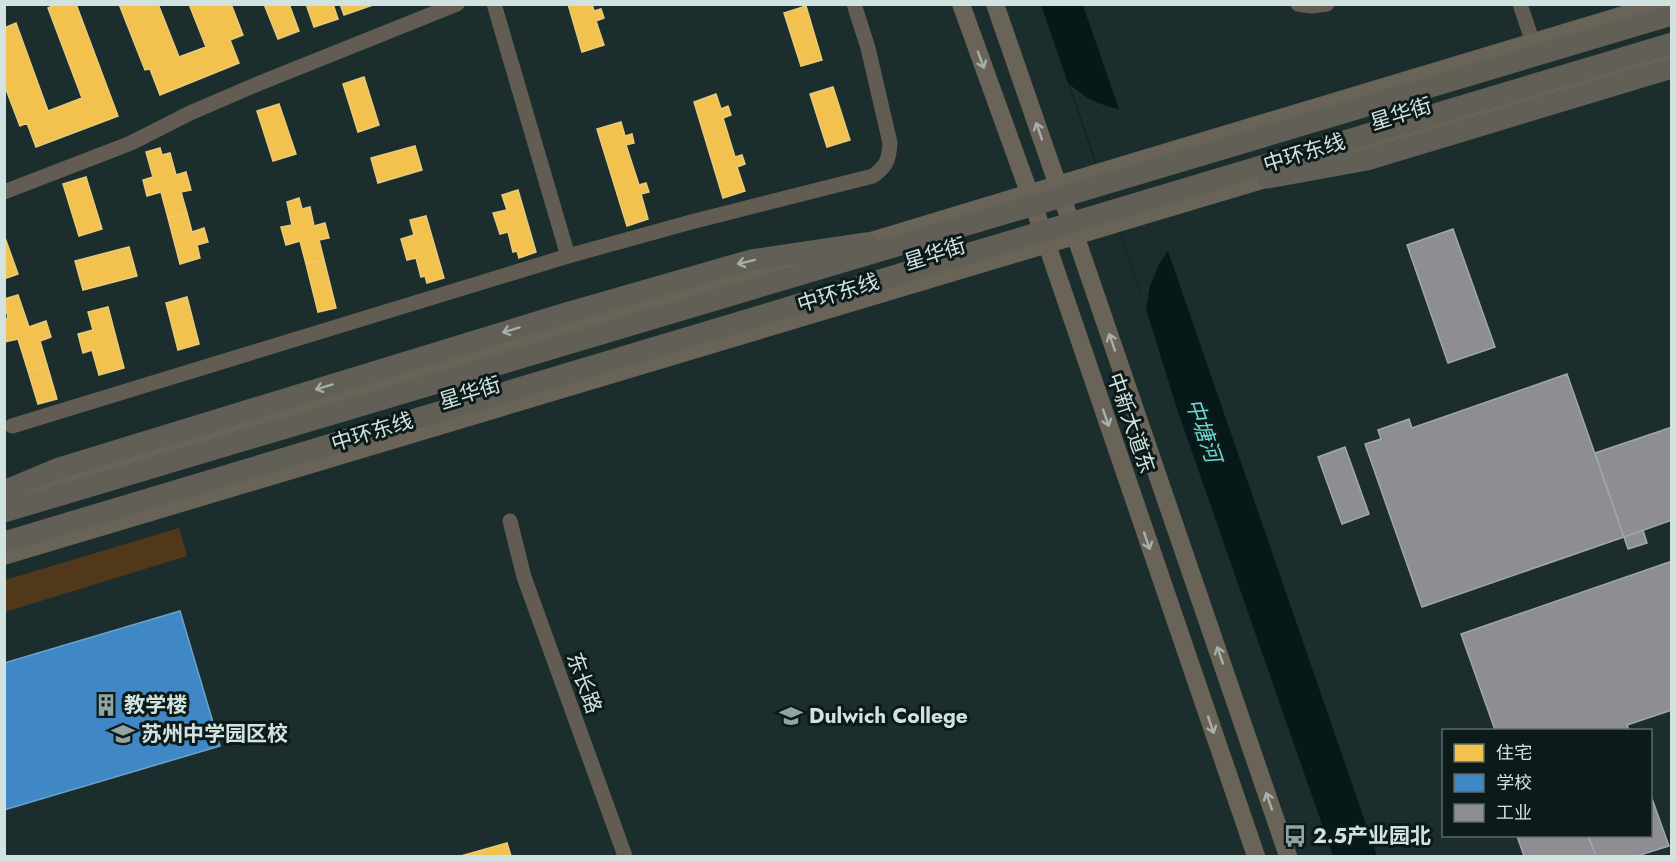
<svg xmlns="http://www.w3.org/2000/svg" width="1676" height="861" font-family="Jost,'Noto Sans SC',sans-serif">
	<rect width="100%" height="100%" fill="#1b2e2d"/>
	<path fill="#52381a" d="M179 528 187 556 5 612V580Z"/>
	<path fill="#051a18" d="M1041 5H1083L1377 856H1333L1177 409 1146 309Z"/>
	<path fill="#1b2e2d" d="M1069 84 1087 98 1106 106 1121 110 1168 251 1159 264 1150 286 1146 309Z"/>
	<path fill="#f2c14e" stroke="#e8cb7a" stroke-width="1.5" d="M57 4H76L118 116 36 147 27 123 20 126 4 84V28L16 23 48 111 82 98 48 8Z
		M119 4H158L179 57 206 47 189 4H231L243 35 230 40 239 63 160 95 150 69 145 70Z
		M264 4H289L299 31 278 39Z
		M306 4H333L338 19 314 27Z
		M340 4H372L373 5 344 15Z
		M568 4H592L594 11 601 9 604 18 596 21 604 45 582 52Z
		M806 6 822 60 801 66 784 13Z
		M364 77 379 125 358 132 343 84Z
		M833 87 850 140 827 147 810 94Z
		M716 94 721 109 728 106 731 115 723 118 735 157 742 155 745 164 737 167 745 191 723 198 694 102Z
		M279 104 296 154 273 161 257 111Z
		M621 122 625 136 632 134 634 143 626 145 639 185 646 183 649 192 641 194 648 219 627 226 597 129Z
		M415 146 422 170 378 183 371 158Z
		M160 148 162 155 170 153 176 175 186 172 191 190 181 192 187 213 168 218 161 192 147 196 143 180 153 177 146 152Z
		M86 177 102 229 79 236 63 184Z
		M518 190 536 252 519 258 517 251 513 252 508 232 500 234 493 213 507 210 502 195Z
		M299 198 302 209 310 207 314 226 325 223 329 238 319 240 324 260 306 264 300 241 286 245 281 227 292 225 287 202Z
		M187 213 192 232 204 228 208 242 197 245 200 258 180 264 168 218Z
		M426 216 444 278 427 283 425 276 421 277 416 258 407 260 401 239 414 235 410 220Z
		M4 235 18 274 4 279Z
		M129 247 137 276 83 290 75 261Z
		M324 260 336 308 318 312 306 264Z
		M18 295 29 327 46 321 51 337 40 341 47 365 28 371 18 339 4 342V319L8 318 4 299Z
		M187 297 199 344 178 350 166 303Z
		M108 307 124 368 99 375 92 350 83 353 78 334 93 330 88 312Z
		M47 365 57 399 38 404 28 371Z
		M507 843 511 856H461Z"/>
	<path fill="#3f88c5" stroke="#6aa3cd" stroke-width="1.5" d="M180 611 220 746 4 810V663Z"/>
	<path fill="#8d8d92" stroke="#a1a7aa" stroke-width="1.5" d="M1453 229 1495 347 1448 363 1407 245Z
		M1567 374 1624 537 1422 607 1365 444 1381 439 1378 430 1409 419 1412 428Z
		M1672 427V520L1624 537 1595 453Z
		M1345 447 1369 514 1342 524 1318 457Z
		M1643 530 1647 543 1628 549 1624 537Z
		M1672 561V710L1627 725 1629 730H1495L1461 634Z
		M1650 793 1669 846 1637 856H1596L1588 836H1650Z
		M1517 836H1588L1596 856H1524Z"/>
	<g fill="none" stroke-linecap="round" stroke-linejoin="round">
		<path stroke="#625c53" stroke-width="15" d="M494 4 568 256
			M1298 4 1311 6 1327 4
			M1520 4 1533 43
			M4 192 131 143 190 113 260 83 457 4
			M12 426 568 256 691 222 873 176C887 166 889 159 890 143L868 48 854 4
			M510 521 524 577 625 856"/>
		<path stroke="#696358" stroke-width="18" d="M961 4 1030 195 1256 856
			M995 4 1082 255 1288 856
			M1331 159 1672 56
			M854 246 1660 4
			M9 498 816 258
			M4 556 1282 174"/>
		<path stroke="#626056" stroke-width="21" d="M1268 178 1367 160 1672 68
			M4 491 59 468 566 313 751 260 866 243"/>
		<path stroke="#626056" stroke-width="21" d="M4 512 1672 15
			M4 542 1672 43"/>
	</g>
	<defs><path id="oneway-shaft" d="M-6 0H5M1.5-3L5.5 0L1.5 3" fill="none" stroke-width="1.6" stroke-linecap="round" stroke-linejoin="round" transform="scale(1.5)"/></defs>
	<g stroke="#a7b0aa">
		<use href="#oneway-shaft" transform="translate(981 60) rotate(70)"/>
		<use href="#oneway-shaft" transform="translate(1039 131) rotate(-109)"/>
		<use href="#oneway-shaft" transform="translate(1112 342) rotate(-109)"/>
		<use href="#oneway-shaft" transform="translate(1106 418) rotate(71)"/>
		<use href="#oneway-shaft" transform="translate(1147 541) rotate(71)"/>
		<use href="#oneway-shaft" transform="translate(1220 655) rotate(-109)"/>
		<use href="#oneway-shaft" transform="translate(1211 725) rotate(71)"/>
		<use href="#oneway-shaft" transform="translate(1269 801) rotate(-109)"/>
	</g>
	<g stroke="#a4afa9">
		<use href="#oneway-shaft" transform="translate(746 262) rotate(166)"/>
		<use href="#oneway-shaft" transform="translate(511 330) rotate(163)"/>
		<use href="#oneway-shaft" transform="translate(324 387) rotate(163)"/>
	</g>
	<defs>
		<g id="building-bare" transform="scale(1.8)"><path d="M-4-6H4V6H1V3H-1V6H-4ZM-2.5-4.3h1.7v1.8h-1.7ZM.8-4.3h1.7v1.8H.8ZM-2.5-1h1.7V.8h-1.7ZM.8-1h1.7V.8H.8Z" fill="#91a4a2" stroke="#0c1a19" stroke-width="2.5" paint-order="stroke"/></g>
		<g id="school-bare" transform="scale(1.8)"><path d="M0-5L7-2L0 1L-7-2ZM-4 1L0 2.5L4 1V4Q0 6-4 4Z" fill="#91a4a2" stroke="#0c1a19" stroke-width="2.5" paint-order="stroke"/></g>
		<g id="bus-bare" transform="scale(1.8)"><path d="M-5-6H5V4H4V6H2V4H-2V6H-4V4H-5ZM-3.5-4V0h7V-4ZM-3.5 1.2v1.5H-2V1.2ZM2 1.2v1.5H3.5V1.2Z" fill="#91a4a2" stroke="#0c1a19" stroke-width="2.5" paint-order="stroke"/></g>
	</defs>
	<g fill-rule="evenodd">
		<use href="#building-bare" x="106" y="705"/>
		<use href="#school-bare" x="791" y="716"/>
		<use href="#school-bare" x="123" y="734"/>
		<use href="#bus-bare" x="1295" y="836"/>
	</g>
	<g text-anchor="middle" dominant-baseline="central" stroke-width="6" stroke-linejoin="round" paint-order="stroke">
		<g font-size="21" fill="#d0e3e1" stroke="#0c1a19">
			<text transform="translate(1401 114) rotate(-17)">星华街</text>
			<text transform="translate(1304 153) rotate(-17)">中环东线</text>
			<text transform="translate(935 254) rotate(-17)">星华街</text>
			<text transform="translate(838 293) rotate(-17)">中环东线</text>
			<text transform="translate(470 393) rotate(-17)">星华街</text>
			<text transform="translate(1131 423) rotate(71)">中新大道东</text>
			<text transform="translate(372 432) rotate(-17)">中环东线</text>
			<text transform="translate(584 683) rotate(70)">东长路</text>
		</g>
		<g font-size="21" font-weight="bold" fill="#d0e3e1" stroke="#0c1a19" text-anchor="start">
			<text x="124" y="705">教学楼</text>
			<text x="809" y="716">Dulwich College</text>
			<text x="141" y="734">苏州中学园区校</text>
			<text x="1313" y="836">2.5产业园北</text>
		</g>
		<g font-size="22" font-style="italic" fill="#6cd6cf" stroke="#0c1a19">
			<text transform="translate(1204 430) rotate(71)">中塘河</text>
		</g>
	</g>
	<rect width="1676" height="861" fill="none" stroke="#d0e3e1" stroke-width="12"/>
	<rect x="1442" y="729" width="210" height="108" fill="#0c1a19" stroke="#5a6a69" stroke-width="1.5"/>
	<rect x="1454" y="744" width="30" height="18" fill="#f2c14e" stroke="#5a6a69" stroke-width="1.5"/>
	<text x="1496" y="759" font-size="18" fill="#d0e3e1">住宅</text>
	<rect x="1454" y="774" width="30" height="18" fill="#3f88c5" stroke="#5a6a69" stroke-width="1.5"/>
	<text x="1496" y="789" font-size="18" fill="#d0e3e1">学校</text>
	<rect x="1454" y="804" width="30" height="18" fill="#8d8d92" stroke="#5a6a69" stroke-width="1.5"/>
	<text x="1496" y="819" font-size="18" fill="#d0e3e1">工业</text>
</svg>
